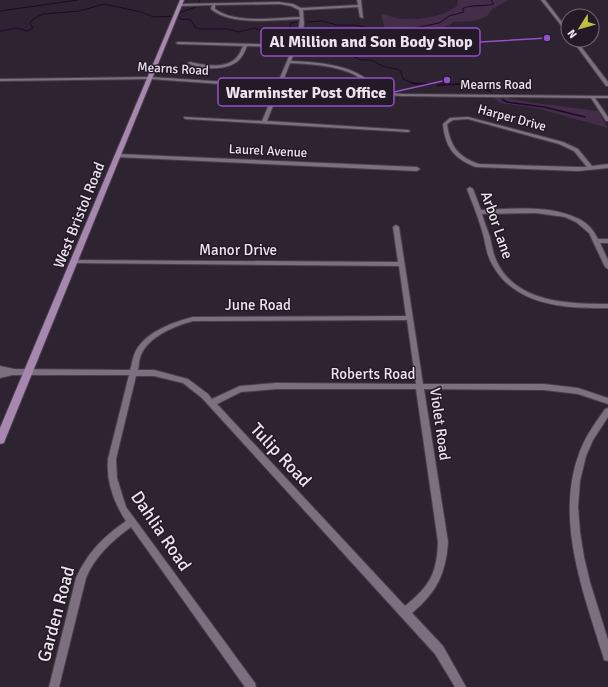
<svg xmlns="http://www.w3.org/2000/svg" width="608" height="687" font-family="Signika,sans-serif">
	<rect width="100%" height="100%" fill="#2e2331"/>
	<path fill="#432d49" d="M458 0H509L492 9 487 16 474 21 454 22 445 27 418 31H385L381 14C387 14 391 17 396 18 416 21 441 18 457 6Z
		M494 98H508L528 102 598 111 608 128 536 108 500 103Z"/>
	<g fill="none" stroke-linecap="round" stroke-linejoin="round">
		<path stroke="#23062a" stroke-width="1" d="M199 0V3
			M0 11 78 0
			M178 16 180 19 191 20 195 27 199 29H227L239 32 254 28 272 33 289 30 291 23 297 22
			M307 22 322 21 337 25H355L369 28 410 29 439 23 449 16 464 12 462 9C470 4 483 7 494 4L491 0
			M0 31 17 28 27 31 33 28 30 23 33 19 43 14 80 11 104 4 141 12 154 17 178 16 181 12 196 7
			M286 31 293 36
			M301 42 326 49 339 50 361 60H371L385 67 397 69 401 72 403 79 414 84H427
			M458 84H461"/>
		<path stroke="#23062a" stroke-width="1.5" d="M411 83 427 84
			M437 85 461 84
			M471 86 481 87 491 92
			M502 99 507 102 544 107 585 117"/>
		<g stroke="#49404b" stroke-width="2">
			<path id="minor" d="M357 0H361L363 18 360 17 358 7 303 10 304 24 302 33 360 39H361V41L301 35 291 61C315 62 351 64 370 82L369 91 402 94 608 96V98H595L608 117V121H606L591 98 402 96 280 88 267 121 408 130 410 131 408 132 186 119 184 118V117L262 121 276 88 150 79 0 81V79L150 77 277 85 293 47 247 46C245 51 243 56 239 60 228 71 201 70 188 63L190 62C204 65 226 70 237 57 240 54 241 50 243 46L178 44 176 43 178 42 294 45 298 34 300 19C275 20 230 26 211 9L212 5 180 6 179 4 279 2 293 4 301 8 358 5ZM279 4 291 6 299 10 300 17C275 18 235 24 215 9V5ZM290 63C313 64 349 66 366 83L365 91 281 86Z
				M541 0H545L568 30V34Z
				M572 40H576L608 82V86H606Z
				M468 117 563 142 578 149 592 166 608 164V168L578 171 476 167C454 159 445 147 443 124L450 118ZM468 119 559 144 574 151 587 167H578L479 164C458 157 450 146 447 124L453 120Z
				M118 154 417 167 420 169 417 171 116 157 115 156Z
				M470 187 473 189 481 210C512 209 550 204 579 219 588 223 594 231 598 239H608V243H600L608 260V269L605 267 589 233 576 222 565 217 536 213 482 214C484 221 487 229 490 237 492 246 493 255 498 264 518 303 570 304 608 304V308C567 309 514 306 492 264 487 256 486 247 484 238 480 221 473 205 467 189Z
				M396 225 399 227 423 384H544L578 388 608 398V404L578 394 544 390 424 389 448 542C446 574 436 593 412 613L443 646 466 687H455L435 654 202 398 183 383 154 376H136L116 459 117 478 126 507 255 683 256 687H245L131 527C112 541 95 556 86 578L59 687H49L76 578C88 552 103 537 126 521 114 503 106 481 108 459L129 375H13L0 378V372H2H0V366L14 369 130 370C132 365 132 360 134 355 142 333 173 322 193 317L406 316 399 266 74 263 71 261 72 260 398 262 393 227ZM407 320 416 384 276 383 240 386 212 399 208 394 188 379 154 370H138C139 365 139 359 141 355 149 336 175 326 193 321ZM276 389H416L438 542C437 573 430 586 405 606L217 404 241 392Z
				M608 408V417L593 440 586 456 580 481 578 507 580 532 584 557 590 582 608 640V661L604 660 603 656C583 591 554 518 580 451 586 435 596 422 605 409Z"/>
		</g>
		<g stroke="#49404b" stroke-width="2">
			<path id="major" d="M180 0H184L5 440 4 443 0 444V428Z"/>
		</g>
		<use href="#minor" fill="#7c6f7f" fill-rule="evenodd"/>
		<use href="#major" fill="#a786b0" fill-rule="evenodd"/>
	</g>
	<g text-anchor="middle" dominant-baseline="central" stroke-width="3" stroke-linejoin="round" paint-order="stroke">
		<g font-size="13" fill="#ebe4ed" stroke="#241a27">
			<text transform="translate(173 69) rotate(3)">Mearns Road</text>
			<text x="496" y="85">Mearns Road</text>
			<text transform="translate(512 118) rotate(15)">Harper Drive</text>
			<text transform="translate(268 151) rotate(3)">Laurel Avenue</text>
		</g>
		<g font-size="15" fill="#ebe4ed" stroke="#241a27">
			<text transform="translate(79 215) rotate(-68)">West Bristol Road</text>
			<text transform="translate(497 225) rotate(71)">Arbor Lane</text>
			<text x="238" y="250">Manor Drive</text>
			<text x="258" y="305">June Road</text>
			<text x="373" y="374">Roberts Road</text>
			<text transform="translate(440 424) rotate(82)">Violet Road</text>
		</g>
		<g font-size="18" fill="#ebe4ed" stroke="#241a27">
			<text transform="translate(281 455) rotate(47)">Tulip Road</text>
			<text transform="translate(161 531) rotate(56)">Dahlia Road</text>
			<text transform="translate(56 614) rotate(-75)">Garden Road</text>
		</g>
	</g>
	<path fill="none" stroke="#9151c8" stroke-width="1.5" d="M547 38L480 42M447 80L394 92"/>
	<g fill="#9151c8" stroke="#241a27" stroke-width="1.5">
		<circle cx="547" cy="38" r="4"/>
		<circle cx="447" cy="80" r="4"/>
	</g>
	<g fill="#241a27" stroke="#9151c8" stroke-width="1.5">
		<rect x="261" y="28" width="219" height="28" rx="4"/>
		<rect x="218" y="78" width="176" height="28" rx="4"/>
	</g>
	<g font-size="16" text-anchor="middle" font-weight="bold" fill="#ebe4ed">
		<text x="371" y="47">Al Million and Son Body Shop</text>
		<text x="306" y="98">Warminster Post Office</text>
	</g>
	<g transform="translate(580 28) rotate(233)"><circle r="19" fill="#241a27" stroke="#746b76"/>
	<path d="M0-3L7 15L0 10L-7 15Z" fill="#bfbe41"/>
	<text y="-6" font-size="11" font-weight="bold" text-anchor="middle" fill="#ebe4ed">N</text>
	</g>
</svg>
